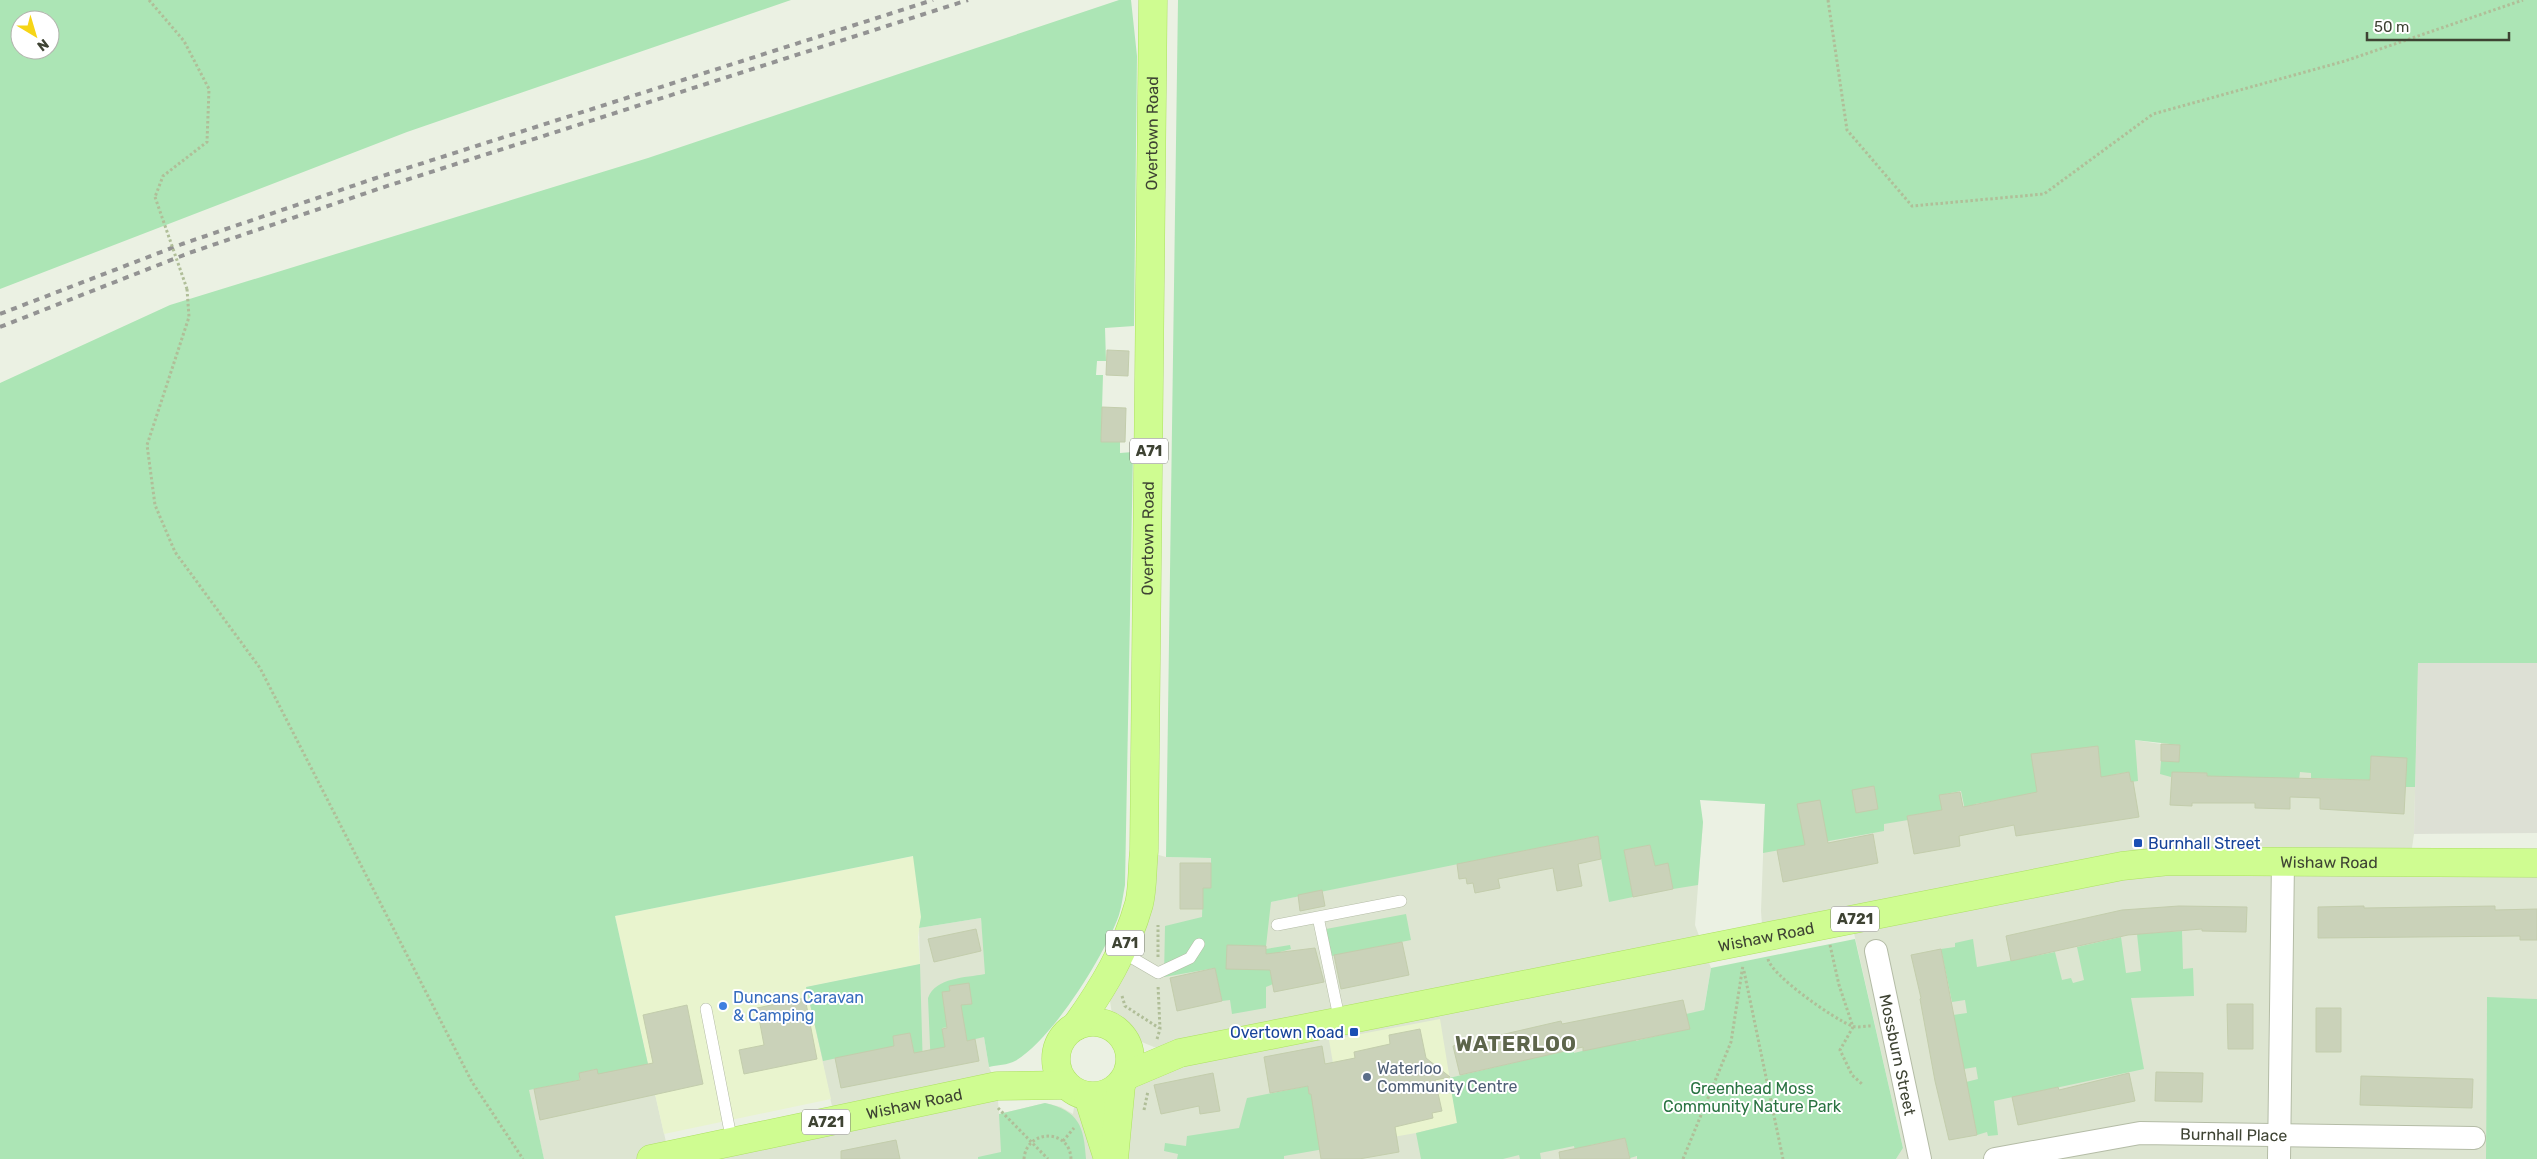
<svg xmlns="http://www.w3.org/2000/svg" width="2537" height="1159" font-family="Rubik,sans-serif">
	<rect width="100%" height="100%" fill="#ebf1e3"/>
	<path fill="#dde5d1" d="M2418 663 2414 834 2410 862 2537 863V999L2487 998 2486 1159H1896L1903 1148 1851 920 1763 938 1761 911 1765 804 2135 740 2161 744Z
		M1703 822 1695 925 1711 968 1692 1079 1629 1093 1637 1159H544L520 1055 639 1024 669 1155 835 1120 806 987 920 964 919 928 981 918 986 966 984 1037 989 1067 997 1086 999 1114 1045 1103 1061 1107 1073 1114 1076 1093 1100 1096 1111 1092 1179 1052 1154 1047 1122 1034 1114 1028 1107 981 1144 851 1166 857 1214 858 1271 902 1456 863 1453 846Z"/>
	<path fill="#e9f4ce" d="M914 856 921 917 918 937 920 964 806 987 831 1099 664 1134 615 916Z
		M1440 1019 1457 1123 1416 1133 1347 1145 1329 1040Z"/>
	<path fill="#dde0d5" d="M2418 663H2537V833L2414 834Z"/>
	<path fill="#ace5b5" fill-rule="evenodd" d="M0 0H791L407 132 0 289ZM20 20H50V50H20Z
		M1119 0H1131L1137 56 1134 326 1105 328 1106 361H1097L1096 375H1103L1101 442H1120V453L1133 452 1125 885C1123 895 1122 905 1119 915 1105 955 1052 1040 1015 1061 1008 1065 997 1065 989 1067L984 1037 967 1041 964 1025 942 1028 945 1047 931 1069 928 998C936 977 965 978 985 974L981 918 919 928 921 917 913 856 615 916 648 1064 598 1075 596 1069 579 1073V1080L529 1090 544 1159H0V383L170 305 648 158Z
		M1178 0H2537V663H2418L2415 787H2385L2386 757 2371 756 2370 780 2311 778V773L2300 772 2299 780 2207 777V773L2172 772 2171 777 2160 774 2161 761 2179 762V745L2135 740 2138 781 2131 782 2129 772 2116 774 2064 792 2031 794 1975 804 1965 810 1961 791 1940 795 1942 810 1907 816 1908 820 1884 824V831L1763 853 1765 804 1700 800 1703 822 1698 885 1673 889 1668 864 1655 866 1650 845 1624 850 1633 897 1609 902 1597 836 1271 902 1266 946 1228 945 1266 949 1290 945 1291 949 1280 952 1282 961 1269 964 1273 984 1266 987V1008L1232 1014 1230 1000 1222 1001 1215 968 1164 977 1165 926 1202 917 1203 888H1211V858L1166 857Z
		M1406 914 1411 940 1332 956 1326 929Z
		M2182 931 2183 969 2193 968 2194 996 2131 998 2144 1069 1994 1101 1998 1135 1988 1136 1987 1132 1977 1135 1966 1082 1978 1079 1976 1067 1964 1069 1953 1015 1967 1013 1965 1000 1952 1002 1941 949 1955 947V943L1973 939 1977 967 2055 952 2062 980 2071 978 2073 983 2084 980 2077 947 2121 937 2126 973 2141 971 2137 934Z
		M1855 939 1903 1148 1896 1159H1637V1156L1630 1158 1625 1138 1591 1145 1577 1159 1574 1146 1540 1153 1541 1159H1520L1519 1155 1503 1159H1421L1416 1133 1457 1123 1449 1078 1568 1050H1573L1574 1053 1636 1038V1041L1643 1039 1689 1029 1686 1014 1704 1010 1711 968Z
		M920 964 923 1071 918 1072 910 1033 893 1037 896 1056 878 1080 871 1051 823 1061 806 987Z
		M2487 997 2537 999V1159H2486Z
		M1308 1086 1309 1094 1322 1092 1347 1145 1284 1156V1159H1177L1178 1154 1164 1151 1165 1143 1186 1146 1187 1136 1239 1128 1247 1098Z
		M1045 1103C1079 1111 1084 1126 1086 1159H978V1157L1001 1152 999 1114Z"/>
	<path fill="#cad2b9" stroke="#c3cdac" d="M1107 350 1129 351 1128 376 1106 375Z
		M1102 407 1126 408 1125 442H1101Z
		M2161 744 2180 745 2179 762 2161 761Z
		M2098 746 2101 777 2129 772 2131 782 2133 781 2139 817 2016 836 2014 825 1959 836 1960 846 1914 854 1907 816 1942 810 1939 795 1960 792 1963 807 2037 792 2031 754Z
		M2371 756 2407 758 2404 814 2320 809V798L2290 797V809L2255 808V803H2192V806L2170 805 2172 772 2207 773V776L2370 780Z
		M1874 786 1878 809 1856 813 1852 790Z
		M1820 800 1828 843 1873 834 1878 863 1783 882 1777 850 1805 845 1797 804Z
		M1598 836 1601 859 1578 864 1582 886 1557 891 1553 868 1498 879 1500 888 1475 893 1473 883 1467 884 1466 878 1459 879 1457 864Z
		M1650 845 1655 866 1668 863 1673 889 1633 897 1624 850Z
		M1180 863H1211V888H1203V909H1180Z
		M1322 890 1325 906 1300 911 1298 895Z
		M2179 906 2247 907 2246 932 2202 931V929L2128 935 2011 961 2006 936 2122 910Z
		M2364 906V908L2495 906V910L2537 909V940H2520V936L2318 938V907Z
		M976 929 981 951 934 962 928 939Z
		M1402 942 1409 975 1341 989 1334 955Z
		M1227 945 1266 946V954L1315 948 1324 982 1274 992 1270 970 1226 969Z
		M1941 949 1977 1135 1949 1140 1935 1081 1920 999 1921 998 1911 955Z
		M1215 968 1222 1001 1177 1011 1170 978Z
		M969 983 972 1004 961 1005 967 1041 975 1039 979 1061 841 1088 835 1058 894 1046 893 1036 910 1033 914 1053 945 1047 942 1029 947 1028 942 992 950 991 949 986Z
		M805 998 817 1059 744 1074 739 1050 764 1045 757 1008Z
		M1683 1000 1690 1029 1583 1051V1047L1460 1075 1453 1046 1561 1021 1562 1024Z
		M2227 1004H2253V1049H2228Z
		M687 1005 703 1084 540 1120 534 1089 580 1080 579 1073 597 1069 598 1074 653 1063 643 1015Z
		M2316 1008H2341V1052H2316Z
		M1420 1029 1426 1058 1450 1077 1435 1080 1442 1111 1432 1113 1433 1118 1395 1127 1399 1152 1359 1159H1321L1311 1094H1309L1308 1086 1270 1093 1264 1057 1322 1046 1325 1064 1355 1058 1354 1052 1390 1044 1389 1035Z
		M2156 1072 2203 1073 2202 1102 2155 1101Z
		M1213 1073 1220 1111 1200 1114 1199 1106 1161 1114 1154 1085Z
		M2129 1073 2135 1101 2018 1125 2012 1097 2058 1087 2059 1090Z
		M2361 1076 2473 1079 2472 1108 2360 1105Z
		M1625 1138 1630 1159H1560L1559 1152Z
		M896 1140 900 1159H841V1151Z"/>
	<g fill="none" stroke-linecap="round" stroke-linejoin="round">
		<g stroke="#b4bca6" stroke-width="12">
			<path id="lane" d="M1318 917 1340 1022
				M1277 925 1401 901
				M1122 952 1158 973 1190 958 1199 944
				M706 1009 732 1142"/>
		</g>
		<g stroke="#b4bca6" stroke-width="24">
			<g id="street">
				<path id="s1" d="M1876 951 1920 1159"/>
				<path id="s2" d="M1995 1159 2140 1133 2474 1138"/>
				<path d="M2279 1159 2283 861"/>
			</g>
		</g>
		<g stroke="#ade162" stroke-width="29">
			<g id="primary">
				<circle cx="1093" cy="1059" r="37"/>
				<path id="s3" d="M1076 1026C1103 988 1126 950 1139 904 1143 888 1142 868 1144 851L1153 0"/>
				<path id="s4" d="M1128 1075 1180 1053 2122 866 2169 861 2537 863"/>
				<path d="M1088 1096 1108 1159"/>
				<path id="s5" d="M651 1159 997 1086 1066 1085"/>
				<path d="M1114 1159 1121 1085"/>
			</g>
		</g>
		<path stroke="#b0be98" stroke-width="3" stroke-dasharray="2.5 2.5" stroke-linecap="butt" d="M149 0 184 41 209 89 207 142 163 176 155 197
			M1828 0 1847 130 1912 206 2044 194 2153 114 2345 61 2523 0
			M187 289 189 317 147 445 155 505 175 552 260 668 472 1082 523 1159
			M1830 945 1839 985 1853 1027 1840 1050 1852 1075 1862 1084
			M1158 957V925
			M1768 959C1772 976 1834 1019 1852 1026 1857 1028 1865 1026 1871 1026
			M1744 971 1783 1159
			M1122 996 1125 1006 1159 1028
			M1157 1039 1160 1029 1158 985
			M998 1108 1048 1159
			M1144 1110 1148 1091
			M1063 1141 1074 1128
			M1024 1159C1026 1129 1070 1128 1071 1159
			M1683 1159 1731 1042 1743 965"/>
		<use href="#lane" stroke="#fff" stroke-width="11"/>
		<use href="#street" stroke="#fff" stroke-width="22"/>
		<use href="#primary" stroke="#cffc91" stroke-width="28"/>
		<path stroke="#939393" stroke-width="4" stroke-dasharray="6 6" stroke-linecap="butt" d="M0 314 182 244 373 179 933 0
			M0 327 189 253 381 188 968 0"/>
		<path stroke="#b0be98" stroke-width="3" stroke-dasharray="2.5 2.5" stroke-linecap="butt" d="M155 197 187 289"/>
	</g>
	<g fill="#1a4fb4" stroke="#fff" stroke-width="2">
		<rect x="2133" y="838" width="10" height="10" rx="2.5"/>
		<rect x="1349" y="1027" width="10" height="10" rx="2.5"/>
	</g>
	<circle fill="#3f7fe0" stroke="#fff" stroke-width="2" cx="723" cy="1006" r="5"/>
	<circle fill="#5c6f8a" stroke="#fff" stroke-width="2" cx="1367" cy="1077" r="5"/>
	<g text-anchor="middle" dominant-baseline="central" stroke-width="4" stroke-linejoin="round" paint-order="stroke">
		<g fill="#fff" stroke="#787b70" stroke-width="1">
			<rect x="1130" y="438.5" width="38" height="25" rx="4"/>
			<rect x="1831" y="906.5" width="48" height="25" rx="4"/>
			<rect x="1106" y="930.5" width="38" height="25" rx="4"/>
			<rect x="802" y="1109.5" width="48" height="25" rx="4"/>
		</g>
		<g font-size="15" font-weight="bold" fill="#3e4333">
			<text x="1149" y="451">A71</text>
			<text x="1855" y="919">A721</text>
			<text x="1125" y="943">A71</text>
			<text x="826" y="1122">A721</text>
		</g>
		<g font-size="16" fill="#3e4333" stroke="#fff">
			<text stroke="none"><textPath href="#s3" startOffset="909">Overtown Road</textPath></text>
			<text stroke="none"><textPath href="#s3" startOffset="504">Overtown Road</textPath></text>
			<text stroke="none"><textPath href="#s4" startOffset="1224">Wishaw Road</textPath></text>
			<text stroke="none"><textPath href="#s4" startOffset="654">Wishaw Road</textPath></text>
			<text stroke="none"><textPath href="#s1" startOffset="106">Mossburn Street</textPath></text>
			<text stroke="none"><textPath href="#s5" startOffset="269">Wishaw Road</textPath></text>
			<text stroke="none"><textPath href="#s2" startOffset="241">Burnhall Place</textPath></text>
		</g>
		<g font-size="16" fill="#164399" stroke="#fff" text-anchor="start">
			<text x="2148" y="843">Burnhall Street</text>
			<text x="1344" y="1032" text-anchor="end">Overtown Road</text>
		</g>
		<g font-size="16" fill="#366cbe" stroke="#fff" text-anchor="start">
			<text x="733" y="997">Duncans Caravan<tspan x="733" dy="18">&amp; Camping</tspan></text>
		</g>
		<g font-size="16" fill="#4e5e75" stroke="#fff" text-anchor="start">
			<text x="1377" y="1068">Waterloo<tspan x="1377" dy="18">Community Centre</tspan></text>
		</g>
		<g font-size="16" fill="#297341" stroke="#fff">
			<text x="1752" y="1088">Greenhead Moss<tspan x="1752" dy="18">Community Nature Park</tspan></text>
		</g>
		<g font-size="21" font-weight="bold" letter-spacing="1" fill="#5d654b" stroke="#fff">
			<text x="1516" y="1043">WATERLOO</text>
		</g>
	</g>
	<g transform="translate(35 35) rotate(142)"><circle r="24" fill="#ffffff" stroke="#b2b4ad"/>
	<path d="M0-4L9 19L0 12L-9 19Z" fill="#f6d516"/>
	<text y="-8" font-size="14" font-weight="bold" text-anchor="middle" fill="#3e4333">N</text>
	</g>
	<path d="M2367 32v8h142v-8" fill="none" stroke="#3e4333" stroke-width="2.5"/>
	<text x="2374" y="32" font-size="15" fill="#3e4333" stroke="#ffffff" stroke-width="4" paint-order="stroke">50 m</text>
</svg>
